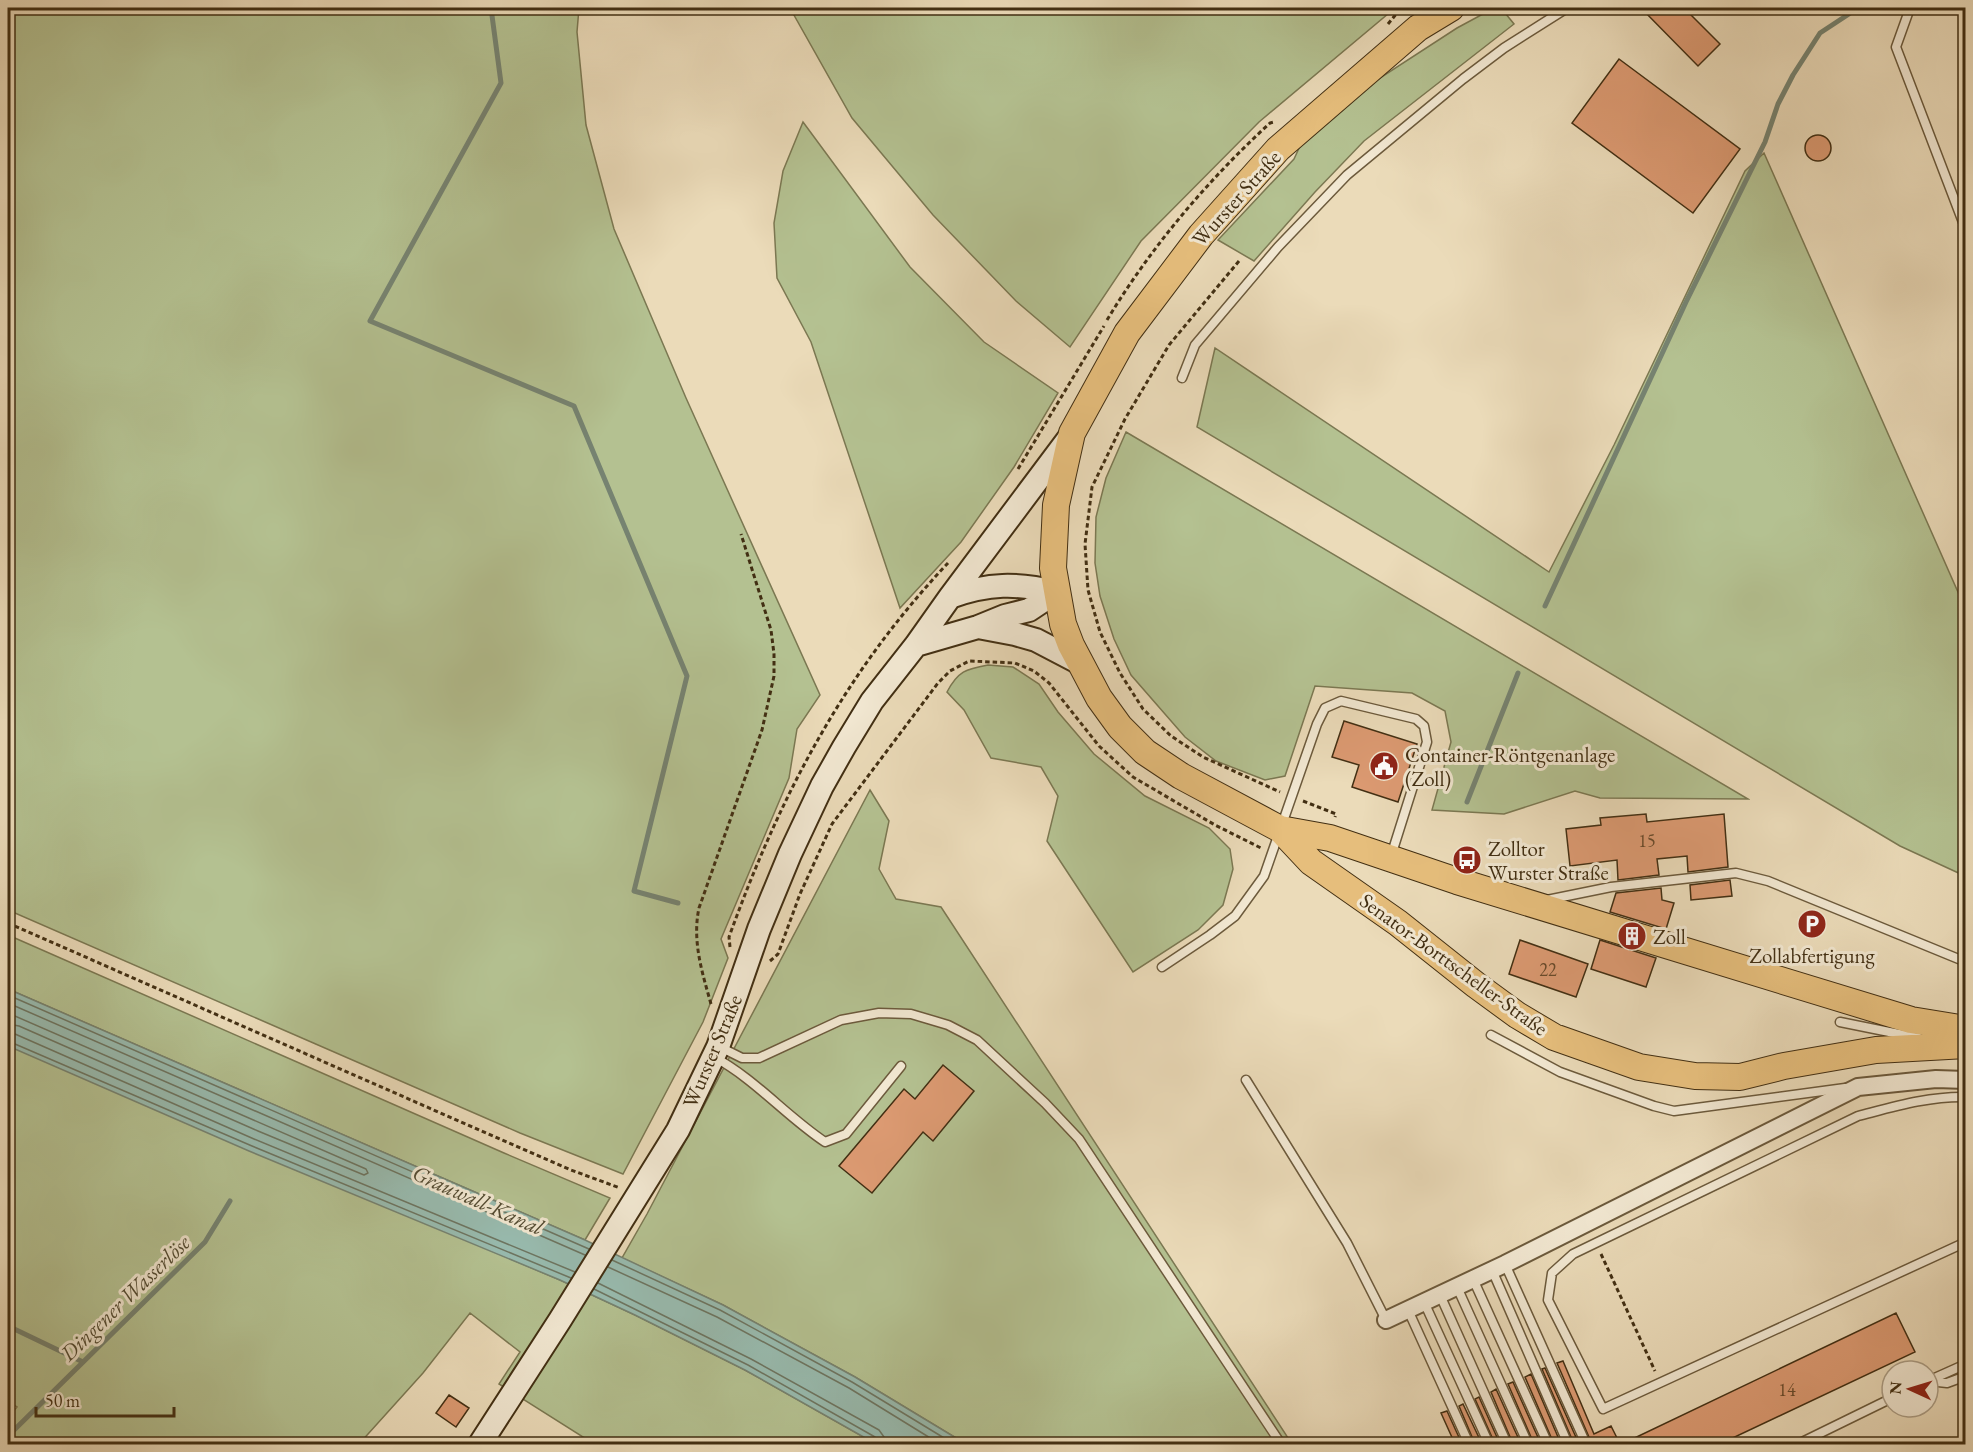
<svg xmlns="http://www.w3.org/2000/svg" width="1973" height="1452" font-family="'EB Garamond',serif">
	<rect width="100%" height="100%" fill="#ebdbb9"/>
	<filter id="stains"><feTurbulence type="fractalNoise" baseFrequency=".00333" numOctaves="4"/><feColorMatrix values="0 0 0 0 .2 0 0 0 0 .09 0 0 0 0 .02 0 0 0 .5 -.17"/></filter>
	<radialGradient id="worn" r=".72"><stop offset=".6" stop-color="#630" stop-opacity="0"/><stop offset="1" stop-color="#630" stop-opacity=".3"/></radialGradient>
	<path fill="#b4c191" stroke="#7b7852" stroke-width="1.5" d="M8 8H579L577 32 586 125 614 229 686 398 820 695 797 729 789 778 721 939 728 958 703 1022 623 1174 520 1133 8 910Z
		M790 8H1395L1259 122 1141 241 1070 347 1016 301 933 215 852 118Z
		M1494 8H1501L1514 24 1364 141 1315 192 1254 261 1218 240 1294 159 1300 146 1366 87 1457 28Z
		M803 122 910 267 984 342 1058 393 1014 467 961 542 900 608 811 342 777 278 774 223 783 171Z
		M1764 153 1965 608V876L1900 846 1197 427 1215 348 1549 572 1614 445 1745 171Z
		M1126 432 1748 799 1600 798 1575 791 1504 814 1432 810 1451 742 1445 711 1412 693 1315 686 1285 776 1265 780 1216 761 1185 737 1131 675 1114 639 1100 596 1095 563 1096 517 1106 478Z
		M988 665 1013 667 1039 684 1058 712 1094 754 1145 796 1209 828 1230 849 1233 869 1223 905 1198 930 1133 972 1047 841 1058 796 1041 767 991 758 964 710 947 692C958 671 966 669 988 665Z
		M870 790 889 821 879 869 896 899 941 907 1292 1444H966L855 1377 723 1305 622 1258 647 1214Z
		M8 935 504 1153 610 1198 585 1240 8 989Z
		M8 1045 560 1280 635 1315 745 1370 876 1444H594L499 1384 520 1352 470 1313 423 1373 359 1444H8V1418L17 1407 8 1401Z"/>
	<path fill="#98bbaf" stroke="#768371" stroke-width="1.5" d="M8 989 585 1240 723 1305 855 1377 966 1444H876L745 1370 635 1315 560 1280 249 1151 8 1046Z"/>
	<g fill="none" stroke-linecap="round" stroke-linejoin="round">
		<path stroke="#6d7561" stroke-width="1.5" d="M8 995 589 1249
			M8 1003 585 1255
			M8 1013 366 1169 368 1173 364 1175 258 1131 19 1026 8 1024
			M8 1033 15 1034 254 1139 575 1272
			M8 1041 252 1146 571 1278
			M612 1260 720 1310 852 1382 954 1444
			M608 1267 717 1317 849 1388 940 1444
			M598 1283 751 1359 879 1430 884 1437 886 1444
			M594 1289 748 1365 875 1437 878 1444"/>
		<path stroke="#768371" stroke-width="5" d="M491 8 501 83 370 321 574 406 687 676 634 891 678 903
			M1545 606 1686 302 1765 142 1778 104 1793 75 1820 33 1858 8
			M1467 802 1518 673
			M8 1326 83 1362
			M8 1436 205 1242 230 1201"/>
	</g>
	<path fill="#dc9a72" stroke="#422f13" stroke-width="1.5" d="M1641 8H1684L1720 44 1698 66Z
		M1619 59 1740 149 1693 213 1572 123Z
		M1805 148a13 13 0 1 1 26 0a13 13 0 1 1-26 0Z
		M1344 721 1417 744 1398 802 1352 787 1359 765 1332 757Z
		M1646 814 1647 822 1724 814 1728 867 1688 872 1687 856 1657 859 1659 875 1618 880 1617 860 1570 866 1566 829 1601 825 1600 818Z
		M1730 880 1732 896 1691 900 1690 885Z
		M1661 888 1662 900 1674 903 1666 929 1610 912 1616 893Z
		M1520 940 1588 964 1576 997 1509 974Z
		M1600 940 1656 958 1646 987 1591 969Z
		M943 1065 974 1091 933 1141 923 1132 872 1193 839 1166 904 1089 915 1099Z
		M1896 1313 1915 1352 1720 1444H1622Z
		M1563 1361 1594 1434 1611 1426 1620 1444H1592L1557 1363Z
		M1545 1368 1579 1444H1574L1542 1369Z
		M1531 1374 1561 1444H1554L1525 1377Z
		M1513 1382 1541 1444H1534L1508 1384Z
		M1496 1389 1521 1444H1513L1491 1392Z
		M449 1395 469 1408 456 1427 436 1413Z
		M1479 1397 1500 1444H1495L1475 1399Z
		M1463 1404 1482 1444H1475L1459 1406Z
		M1447 1411 1462 1444H1455L1441 1413Z"/>
	<g fill="none" stroke-linecap="round" stroke-linejoin="round">
		<g stroke="#6c5a3c" stroke-width="11">
			<path id="service" d="M1910 8 1896 47 1966 230
				M1182 378 1195 345 1278 247 1347 175 1463 79 1504 48 1567 8
				M1547 900 1611 887 1736 873 1768 881 1966 962
				M1162 967 1210 935 1235 916 1264 876 1317 724 1325 708 1341 701 1416 719 1424 726 1427 742 1391 856
				M1840 1022 1919 1038
				M1491 1035 1560 1072 1654 1106 1674 1111 1845 1088
				M720 1047 742 1058H759L841 1020 879 1013 911 1014 948 1025 977 1040 1045 1103 1079 1139 1281 1444
				M714 1057C755 1079 786 1116 825 1142L846 1134 901 1066
				M1246 1080 1347 1243 1386 1320
				M1966 1097C1929 1096 1893 1107 1858 1116L1573 1254 1552 1273 1548 1300 1603 1409 1966 1242
				M1505 1264 1586 1444
				M1492 1270 1568 1444
				M1473 1279 1548 1444
				M1457 1287 1528 1444
				M1440 1295 1507 1444
				M1424 1302 1489 1444
				M1408 1310 1469 1444
				M1928 1381 1966 1364
				M1929 1381 1947 1383 1966 1376
				M1798 1444 1892 1398"/>
		</g>
		<g stroke="#6c5a3c" stroke-width="20">
			<path id="minor" d="M1386 1320 1505 1264 1858 1087 1936 1079 1966 1080"/>
		</g>
		<g stroke="#422f13" stroke-width="26">
			<path id="secondary" d="M950 597C989 583 1016 583 1056 592
				M978 627 1015 634 1036 640 1080 663
				M916 645 978 627 1005 616 1029 610 1056 592
				M480 1444 560 1320 678 1130 718 1047 759 929 790 854 822 786 844 747 872 701 916 645 950 597 1072 434"/>
		</g>
		<g stroke="#422f13" stroke-width="28">
			<path id="primary" d="M1451 8 1418 28 1278 149 1201 235 1127 333 1072 433 1056 505 1053 568 1063 624 1071 645 1099 698 1120 727 1145 752 1181 776 1280 829 1330 838 1457 881 1911 1020 1966 1029
				M1280 829 1311 862 1398 923 1476 985 1517 1015 1554 1037 1639 1067 1695 1076 1740 1077 1784 1066 1876 1050 1966 1045"/>
		</g>
		<path stroke="#422f13" stroke-width="3" stroke-dasharray="4.5 3" stroke-linecap="butt" d="M1388 24 1401 8
			M1239 261 1169 345 1125 419 1092 487 1085 544 1088 590 1100 632 1120 673 1143 709 1171 736 1203 757 1280 792
			M1107 320C1151 247 1207 181 1270 123L1274 122
			M1018 469 1104 326
			M1303 801 1336 814 1335 817
			M8 923 502 1140 571 1170 620 1188
			M730 947 729 937C780 796 844 673 948 563
			M770 961 778 954 800 894 832 824 938 683 950 671 969 661 1015 663 1034 671 1049 683 1099 746 1133 777 1215 825 1261 848
			M711 1004C702 972 692 941 699 908L762 730 774 676V654L771 630 741 534
			M1601 1254 1655 1371"/>
		<use href="#service" stroke="#f2e8d2" stroke-width="8"/>
		<use href="#minor" stroke="#f2e8d2" stroke-width="16"/>
		<use href="#secondary" stroke="#f2e8d2" stroke-width="22"/>
		<use href="#primary" stroke="#e6be7c" stroke-width="26"/>
	</g>
	<defs>
		<g id="civic-disc" transform="scale(1.5)"><circle r="9.5" fill="#8f2418" stroke="#f2e8d2"/><path d="M-.6-6.5H3V-4.5H.6V-3L4-1V1h2V6H-6V1h2V-1L-.6-3ZM-1.2 2.5V6h2.4V2.5Z" fill="#fff"/></g>
		<g id="bus-disc" transform="scale(1.5)"><circle r="9.5" fill="#8f2418" stroke="#f2e8d2"/><path d="M-5-6H5V4H4V6H2V4H-2V6H-4V4H-5ZM-3.5-4V0h7V-4ZM-3.5 1.2v1.5H-2V1.2ZM2 1.2v1.5H3.5V1.2Z" fill="#fff"/></g>
		<g id="parking-disc" transform="scale(1.5)"><circle r="9.5" fill="#8f2418" stroke="#f2e8d2"/><path d="M-3.5-5.5H1a3.5 3.5 0 0 1 0 7H-1V5.5H-3.5ZM-1-3.4V-.6H.8a1.4 1.4 0 0 0 0-2.8Z" fill="#fff"/></g>
		<g id="building-disc" transform="scale(1.5)"><circle r="9.5" fill="#8f2418" stroke="#f2e8d2"/><path d="M-4-6H4V6H1V3H-1V6H-4ZM-2.5-4.3h1.7v1.8h-1.7ZM.8-4.3h1.7v1.8H.8ZM-2.5-1h1.7V.8h-1.7ZM.8-1h1.7V.8H.8Z" fill="#fff"/></g>
	</defs>
	<g fill-rule="evenodd">
		<use href="#civic-disc" x="1384" y="766"/>
		<use href="#bus-disc" x="1467" y="860"/>
		<use href="#parking-disc" x="1812" y="924"/>
		<use href="#building-disc" x="1632" y="936"/>
	</g>
	<g text-anchor="middle" dominant-baseline="central" stroke-width="6" stroke-linejoin="round" paint-order="stroke">
		<g font-size="18" fill="#684a2b">
			<text x="1647" y="840">15</text>
			<text x="1548" y="969">22</text>
			<text x="1787" y="1389">14</text>
		</g>
		<g font-size="21" fill="#422f13" stroke="#f2e8d2">
			<text transform="translate(1236 198) rotate(-48)">Wurster Straße</text>
			<text transform="translate(1454 964) rotate(36)">Senator-Borttscheller-Straße</text>
			<text transform="translate(712 1051) rotate(-67)">Wurster Straße</text>
		</g>
		<g font-size="21" fill="#422f13" stroke="#f2e8d2" text-anchor="start">
			<text x="1405" y="754">Container-Röntgenanlage<tspan x="1405" dy="24">(Zoll)</tspan></text>
			<text x="1488" y="848">Zolltor<tspan x="1488" dy="24">Wurster Straße</tspan></text>
			<text x="1653" y="936">Zoll</text>
			<text x="1812" y="955" text-anchor="middle">Zollabfertigung</text>
		</g>
		<g font-size="22" font-style="italic" fill="#534b32" stroke="#f2e8d2">
			<text transform="translate(478 1200) rotate(24)">Grauwall-Kanal</text>
			<text transform="translate(125 1298) rotate(-44)">Dingener Wasserlöse</text>
		</g>
	</g>
	<rect width="1973" height="1452" fill="none" stroke="#ebdbb9" stroke-width="30"/>
	<rect x="9" y="9" width="1955" height="1434" fill="none" stroke="#422f13" stroke-width="3"/>
	<rect x="15" y="15" width="1943" height="1422" fill="none" stroke="#422f13" stroke-width="1.5"/>
	<g transform="translate(1910 1389) rotate(274)"><circle r="28" fill="#f2e8d2" stroke="#ac9e86" stroke-width="1.5"/>
	<path d="M0-4.5L10 22L0 15L-10 22Z" fill="#8f2418"/>
	<text y="-9" font-size="16" font-weight="bold" text-anchor="middle" fill="#422f13">N</text>
	</g>
	<path d="M36 1407v9h138v-9" fill="none" stroke="#422f13" stroke-width="3"/>
	<text x="45" y="1407" font-size="18" fill="#422f13" stroke="#f2e8d2" stroke-width="4.5" paint-order="stroke">50 m</text>
	<rect width="100%" height="100%" filter="url(#stains)"/>
	<rect width="100%" height="100%" fill="url(#worn)"/>
</svg>
